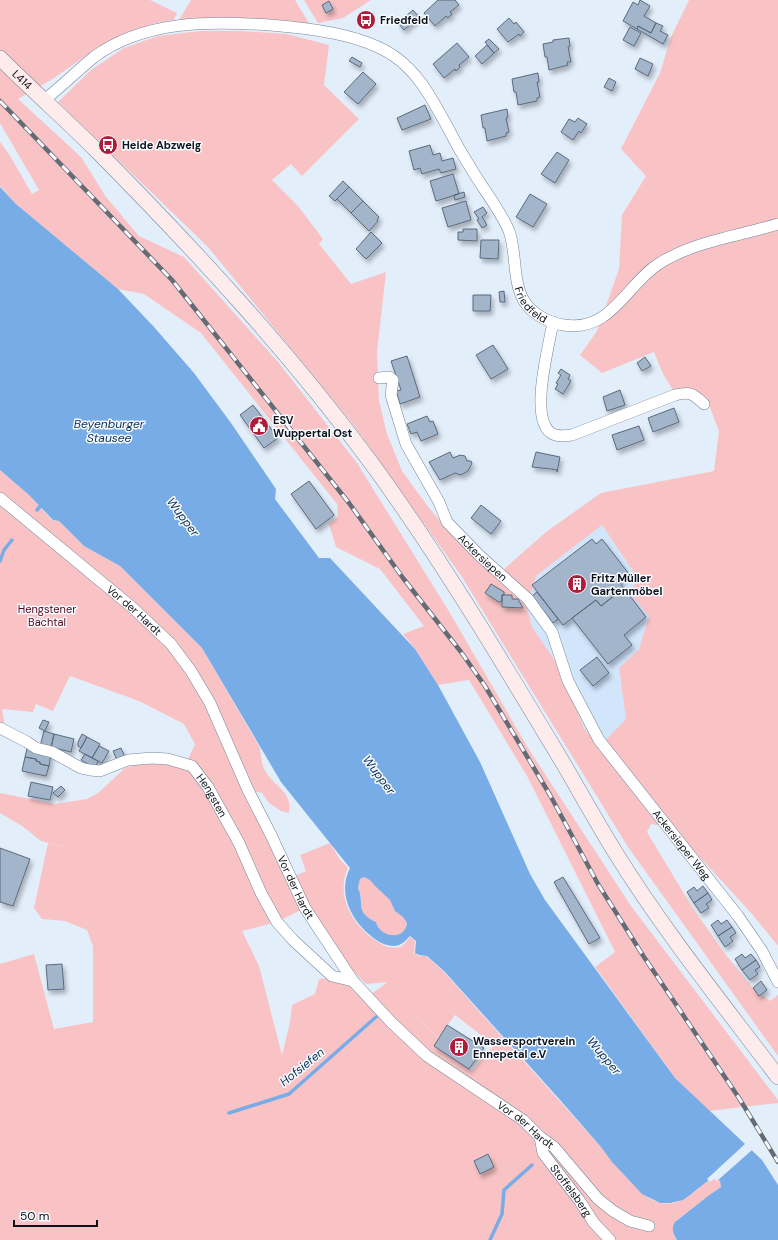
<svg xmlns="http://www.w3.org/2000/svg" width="778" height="1240" font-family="'DM Sans',sans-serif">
	<defs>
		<filter id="shadow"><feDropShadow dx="2.5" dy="4" stdDeviation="2" flood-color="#0004"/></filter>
	</defs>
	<rect width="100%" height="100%" fill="#e3eefb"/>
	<path fill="#d1e5fb" d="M602 525 639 580 629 593 649 616 639 649 619 668 626 719 599 747 584 728 562 671 532 627 527 607 536 576Z"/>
	<path fill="#f9c3c5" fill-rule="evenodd" d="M0 0H150L177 13 174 20 156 23 119 36 90 53 51 80 18 99 81 157 106 197 139 236 184 257 278 362 357 463 450 613 528 748 631 906 778 1100V1103L709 1111 675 1078 595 967 615 952 527 776 469 680 438 685 415 649 403 634 424 626 380 569 336 547 329 524 338 517 337 504 201 333 144 294 118 289 16 204 0 186V142L9 154 32 194 39 190 0 123Z
		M191 0H295L310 25 179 20Z
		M304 0H371L343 18 318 23Z
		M689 0H778V946L752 914 684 840 664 826 651 824 647 832 692 907 726 955 751 986 770 1001 778 995V1056L628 847 462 577 353 424 208 247 58 102 91 70 124 48 158 36 200 31H242L287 34 329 45 324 85 359 119 302 176 291 164 272 180 298 206 323 239 319 244 351 284 386 272 377 352 379 401 387 434 402 471 429 508 446 528 503 570 546 532 601 493 714 471 719 431 707 400 674 392 663 374 654 352 602 373 580 355 597 331 619 269 622 215 646 176 621 149 660 73 671 37ZM602 525 639 580 629 592 649 616 639 649 619 668 626 719 599 747 584 728 562 671 532 627 527 607 536 576Z
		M0 470 29 495 52 520 59 521 84 546 120 566 202 648 260 748C261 756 261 765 266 772 275 787 293 792 289 813L281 811 269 803 262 793 249 790 305 908 277 922 242 931 259 966 282 1055 290 1022 292 1005 315 994 319 979 337 977 367 997 388 982 366 984 350 968 309 905 295 876 306 871 300 855 330 843 339 858 348 868C335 896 353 927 378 942 384 946 394 950 402 946 405 944 408 939 410 937L415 941 414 953 419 956H426L443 971 601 1147C609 1158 617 1168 627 1178 643 1195 659 1212 684 1199 695 1193 704 1183 714 1176L720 1181 721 1187 708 1196 677 1220 674 1236 677 1240H0V964L34 954 54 1029 93 1022V946L87 930 65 921 42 919 34 908 48 843 64 847 89 848 65 847 41 841 22 826 0 813V793L55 804 87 799 98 793 125 768 145 762 171 765 186 764 195 744 184 724 139 701 70 676 53 711 36 704 33 712 2 709 5 726 0 724ZM409 1009 438 1038 455 1015 494 1045 472 1071 464 1065Z
		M364 877 370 879 376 887 390 900 395 911 403 917 407 923C404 942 380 938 376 922 354 912 365 903 358 888L360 879Z"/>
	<path fill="#77ace6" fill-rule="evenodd" d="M0 187 16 204 118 289 154 327 194 373 231 423 276 489 275 499 319 558H330L415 649 438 685 480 762 530 874 545 900 675 1078 762 1160 778 1185V1240H677C673 1234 671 1229 675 1222L708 1196 721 1187 720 1181 714 1176 690 1195 683 1200 670 1203H660L642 1194 612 1162 601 1147 561 1101 444 971 427 956 419 955 415 953 416 941 410 936C408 938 405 942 401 944 395 948 384 945 378 941 354 926 336 895 350 868L281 782 202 648 120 566 84 546 59 521 53 520 29 495 0 470ZM364 877 370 880 376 887 390 900 395 911 403 917 407 923C405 941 380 938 376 922 354 912 365 903 358 888L360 879Z"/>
	<path fill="#e3eefb" d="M746 1143 752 1150 717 1181 714 1179 710 1182 707 1179Z"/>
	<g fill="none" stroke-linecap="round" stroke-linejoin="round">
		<path stroke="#77ace6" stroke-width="3.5" d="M37 510 43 503
			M0 561 4 550 12 540
			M229 1113 289 1094 376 1017
			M490 1240 502 1214 504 1190 532 1165"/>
	</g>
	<path fill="#a3b5ca" stroke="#5a6a7d" filter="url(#shadow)" d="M438 0H455L459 5 450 12 452 14 448 18 446 16 435 26 424 13Z
		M640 0 650 6 644 16 656 23 651 33 638 26 637 29 623 21 633 2 638 5Z
		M329 1 333 9 326 13 322 5Z
		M413 10 419 17 404 30 398 23Z
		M509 18 514 24 516 22 524 32 520 36 519 34 508 42 497 29Z
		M656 23 663 26 660 31 668 35 663 44 637 29 638 26 651 33Z
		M630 27 641 33 634 46 623 40Z
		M569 38 570 46 568 47 571 62H567L568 65 549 70 547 57H545L543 44 553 42V40Z
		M489 39 499 49 494 53 485 42Z
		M457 43 469 57 459 65 460 67 456 71 455 69 444 78 433 64Z
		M487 45 494 53 482 64 475 56Z
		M352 57 362 63 360 67 349 61Z
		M640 58 653 64 648 76 635 69Z
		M363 72 376 84 358 104 344 92Z
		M538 73 539 82H537L540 97 537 98V101L518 105 516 92H514L512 79Z
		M609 78 616 82 612 91 604 87Z
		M425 105 431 119 402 130 397 118Z
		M507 109 508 117 506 118 509 132 506 133V136L487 141 485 128H483L481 115Z
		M578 118 587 124 581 133 579 131 573 140 561 132 569 119 575 122Z
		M430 145 433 155 440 153 442 161 453 158 456 169 441 173 439 169 422 174 420 168 414 170 409 151Z
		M557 152 569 160 555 183 541 174Z
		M453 174 459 194 436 201 430 181Z
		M343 181 349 187 335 201 329 196Z
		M349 187 363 201 351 213 337 199Z
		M464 192 465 197 455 200 454 195Z
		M530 194 547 204 533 227 516 217Z
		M363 201 379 217 377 220 378 221 369 231 351 213Z
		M466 201 471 220 448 227 442 208Z
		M483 207 487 213 482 217 487 225 482 228 477 220 479 219 474 212Z
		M463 229H477V241L458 240V232H463Z
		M371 232 382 243 366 259 356 249Z
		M481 240H499L498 259 480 258Z
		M504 291 505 302H500L499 292Z
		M473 295H491L490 311H473Z
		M493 345 508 369 491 379 476 355Z
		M407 356 420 397 400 404 396 391 401 390 391 361Z
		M645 357 651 366 642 371 637 363Z
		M561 369 570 375 568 379 571 381 563 394 555 389 558 384 556 383 561 375 558 373Z
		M620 390 625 405 607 411 603 397Z
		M253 405 278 438 264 448 240 415Z
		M674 408 679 422 653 432 648 418Z
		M427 416 430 422 433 421 438 434 421 441 417 432 411 434 407 424Z
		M639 426 644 440 617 450 612 435Z
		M450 452 453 458 460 455 465 456 467 461H471L472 463 468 471 461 475 455 473 440 480 429 462Z
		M536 452 560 457 557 472V470L551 469 532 467Z
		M309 481 334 515 316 529 291 494Z
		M481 505 501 521 491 534 471 518Z
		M592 539 596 544 602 539 629 574 619 582 624 588 601 606 596 600 563 625 532 585Z
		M491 584 504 592V595H502V601L499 602 485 593Z
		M624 588 646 617 624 635 632 645 608 664 572 618 596 600 601 606Z
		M537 592 558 619 553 623 532 596Z
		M502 595H512V599H518L523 608 502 607Z
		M597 657 609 673 593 686 580 670Z
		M43 720 49 722 45 731 39 728Z
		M44 731 54 734 51 749 40 746Z
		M54 734 74 739 71 752 51 747Z
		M82 734 87 737 81 748 78 746V742Z
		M87 737 100 744 92 758 79 751Z
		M99 746 109 751 102 763 92 758Z
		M121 748 125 757 117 760 113 751Z
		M27 749 51 754 49 766 40 764V762L36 761V759L25 757Z
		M85 754 98 761 95 768 81 760Z
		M25 757 36 759V761L40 762V764L49 766 46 776 22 771Z
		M31 782 53 787 50 800 28 796Z
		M61 786 65 790 58 797 53 793Z
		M0 848 30 859 13 906 0 902Z
		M563 877 600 938 589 944 554 882Z
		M703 886 708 893 694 903 687 892 694 887 697 891Z
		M708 893 712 900 706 904 709 908 701 913 694 903Z
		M718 920 721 924 727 920 732 927 718 936 711 925Z
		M732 927 736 933 730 937 733 941 725 947 718 936Z
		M742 954 745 958 751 954 756 960 742 970 735 959Z
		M756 960 760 967 755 970 758 974 750 980 742 970Z
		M62 964 64 989 48 990 46 965Z
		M761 981 767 990 759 996 753 988Z
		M447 1025 484 1048 469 1069 434 1046Z
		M488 1154 494 1167 480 1174 474 1161Z"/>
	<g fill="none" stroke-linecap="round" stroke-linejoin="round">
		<g stroke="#748598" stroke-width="12">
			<g id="minor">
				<path id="s1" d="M43 101C61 87 77 71 94 57 144 20 211 21 270 25 308 28 362 34 394 56 420 74 433 101 448 128 455 142 463 156 472 170 483 189 501 211 509 231 517 253 512 280 524 301 532 314 549 323 564 325 611 333 627 283 660 263 695 241 739 236 778 224"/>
				<path d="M553 322C549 346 529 418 551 433 557 437 565 436 572 435L675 395C691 391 693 394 704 404"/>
				<path id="s2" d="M379 378 389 377 393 380 391 395 406 444 439 502 447 522 479 555 528 599 552 632 568 681 599 740 738 916 762 951 778 982"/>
				<path id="s3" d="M0 498 133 608 171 644 191 671 210 703 248 790 271 835 305 908 353 981 391 1022 427 1056 523 1120 540 1137 554 1147 598 1199 613 1211 630 1221 649 1226"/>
				<path id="s4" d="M0 728 27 742 36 748 52 752 81 768 90 770 100 771 128 760 152 758 168 759 192 766 208 787 239 843 261 893 277 922 293 940 332 976 353 981"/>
				<path id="s5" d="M540 1137 543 1153 579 1200 594 1223 610 1240"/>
			</g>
		</g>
		<g stroke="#748598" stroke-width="16">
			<g id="secondary">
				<path id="s6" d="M0 58C32 90 66 120 98 152 197 252 292 355 375 468 443 562 503 663 563 763 580 792 597 823 615 852 664 931 722 1003 778 1077"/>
			</g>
		</g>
		<use href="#minor" stroke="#fff" stroke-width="11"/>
		<use href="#secondary" stroke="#feebeb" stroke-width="15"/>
		<g stroke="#636b75" stroke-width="4.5">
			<path id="rail" d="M0 101 172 280 349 503 403 578 461 652 485 686 550 795 598 884 644 957 739 1098 778 1162"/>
		</g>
		<use href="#rail" stroke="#f7faff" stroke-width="3" stroke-dasharray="9" stroke-linecap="butt"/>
	</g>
	<defs>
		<g id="bus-disc" transform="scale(1)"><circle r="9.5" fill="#af1b3b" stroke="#f7faff"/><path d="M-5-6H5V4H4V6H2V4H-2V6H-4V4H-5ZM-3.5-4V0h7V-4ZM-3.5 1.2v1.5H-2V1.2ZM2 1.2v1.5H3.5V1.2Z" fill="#fff"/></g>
		<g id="civic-disc" transform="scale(1)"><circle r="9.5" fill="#af1b3b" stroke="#f7faff"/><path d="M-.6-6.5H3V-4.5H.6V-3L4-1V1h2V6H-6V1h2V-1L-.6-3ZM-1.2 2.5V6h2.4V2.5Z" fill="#fff"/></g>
		<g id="building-disc" transform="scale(1)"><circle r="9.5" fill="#af1b3b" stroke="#f7faff"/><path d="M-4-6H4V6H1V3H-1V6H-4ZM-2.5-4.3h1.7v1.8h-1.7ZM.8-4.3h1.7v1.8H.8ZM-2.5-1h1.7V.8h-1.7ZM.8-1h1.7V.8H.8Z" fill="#fff"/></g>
	</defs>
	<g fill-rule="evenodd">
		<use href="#bus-disc" x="366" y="20"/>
		<use href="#bus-disc" x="108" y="145"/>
		<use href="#civic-disc" x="259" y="426"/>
		<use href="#building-disc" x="577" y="584"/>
		<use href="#building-disc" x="459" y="1047"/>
	</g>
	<g text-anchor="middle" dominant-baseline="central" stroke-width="3" stroke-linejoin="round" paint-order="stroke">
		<g font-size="11" font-weight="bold" fill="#0d131a" stroke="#f7faff" text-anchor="start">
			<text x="380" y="20">Friedfeld</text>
			<text x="122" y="145">Heide Abzweig</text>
			<text x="273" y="420">ESV<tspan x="273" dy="13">Wuppertal Ost</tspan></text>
			<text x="591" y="578">Fritz Müller<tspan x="591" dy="13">Gartenmöbel</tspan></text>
			<text x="473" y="1041">Wassersportverein<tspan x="473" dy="13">Ennepetal e.V</tspan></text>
		</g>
		<g font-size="11" fill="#0d131a" stroke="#f7faff">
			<text stroke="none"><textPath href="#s6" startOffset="31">L414</textPath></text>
			<text stroke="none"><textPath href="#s1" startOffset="669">Friedfeld</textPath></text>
			<text stroke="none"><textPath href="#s2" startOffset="220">Ackersiepen</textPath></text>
			<text stroke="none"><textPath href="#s3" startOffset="175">Vor der Hardt</textPath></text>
			<text stroke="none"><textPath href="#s4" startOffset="241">Hengsten</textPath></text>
			<text stroke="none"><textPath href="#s2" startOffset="574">Ackersieper Weg</textPath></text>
			<text stroke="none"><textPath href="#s3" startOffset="499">Vor der Hardt</textPath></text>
			<text stroke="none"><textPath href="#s3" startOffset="835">Vor der Hardt</textPath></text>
			<text stroke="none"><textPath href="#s5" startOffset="63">Stoffelsberg</textPath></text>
		</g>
		<g font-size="11" fill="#530818" stroke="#f7faff">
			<text x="47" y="609">Hengstener<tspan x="47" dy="13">Bachtal</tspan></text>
		</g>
		<g font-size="12" font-style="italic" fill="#082f54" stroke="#f7faff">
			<text x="109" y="424">Beyenburger<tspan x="109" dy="14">Stausee</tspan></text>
			<text transform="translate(183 517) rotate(53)">Wupper</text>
			<text transform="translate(379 775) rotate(53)">Wupper</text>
			<text transform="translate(604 1056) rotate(50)">Wupper</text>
			<text transform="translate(302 1067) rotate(-39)">Hofsiefen</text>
		</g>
	</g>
	<path d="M14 1220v6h83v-6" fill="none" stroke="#0d131a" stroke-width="2"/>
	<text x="20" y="1220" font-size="12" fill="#0d131a" stroke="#f7faff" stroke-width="3" paint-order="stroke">50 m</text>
</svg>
